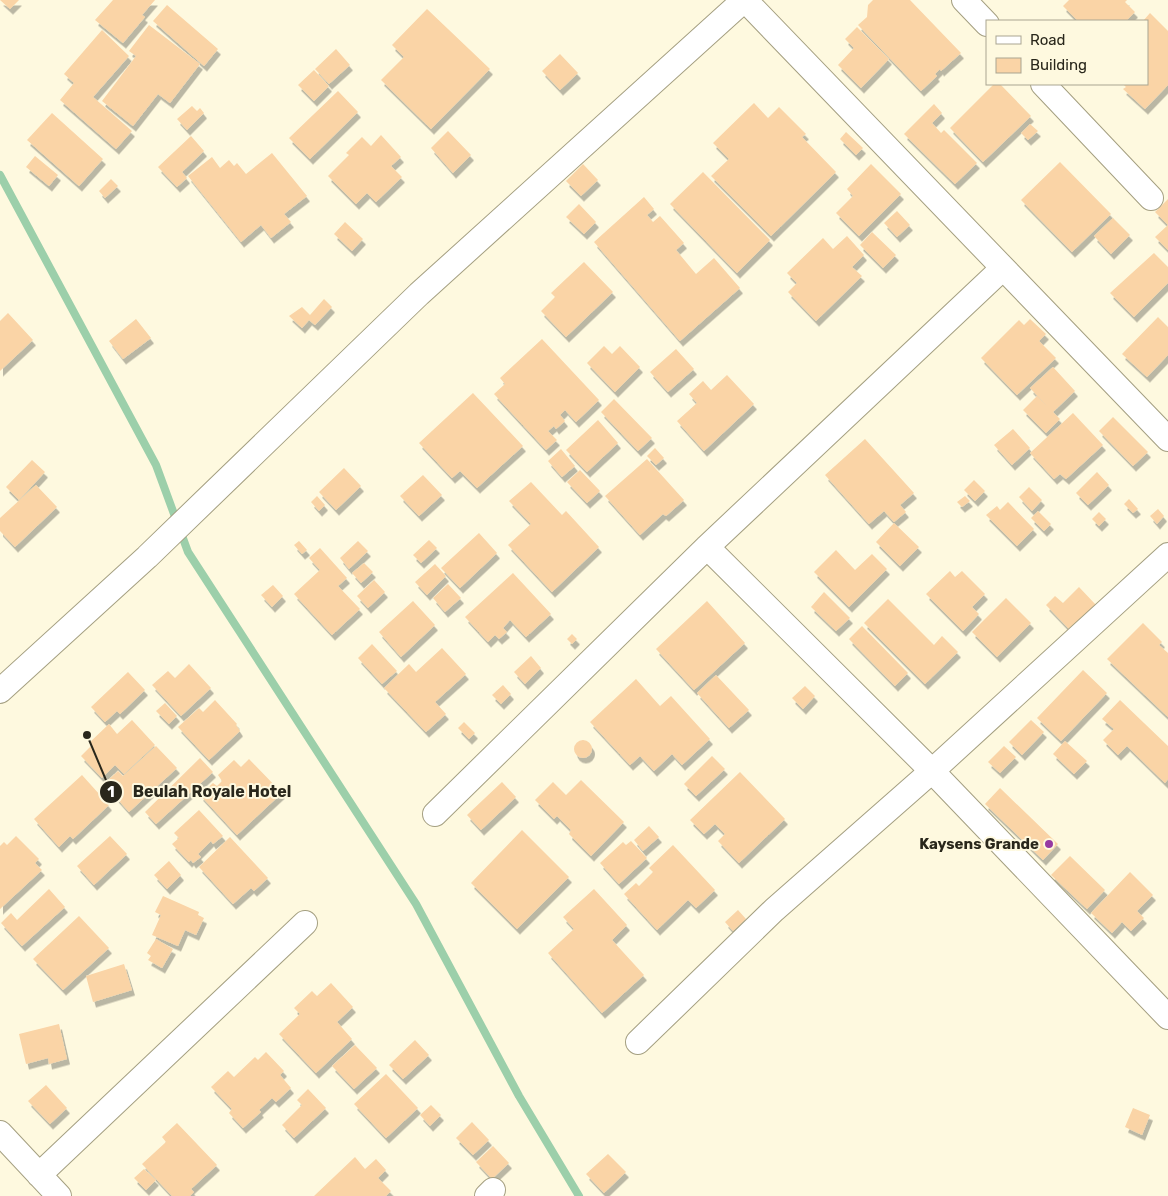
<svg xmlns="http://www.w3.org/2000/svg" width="1168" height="1196" font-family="Rubik,sans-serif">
	<defs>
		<filter id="shadow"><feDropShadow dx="3" dy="5.5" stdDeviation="0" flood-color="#0004"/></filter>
	</defs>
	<rect width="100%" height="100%" fill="#fef9df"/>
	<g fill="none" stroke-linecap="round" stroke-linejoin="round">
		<path stroke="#9ccfaa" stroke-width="8" d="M0 175 156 465 188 552 416 904 519 1096 579 1196"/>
	</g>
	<path fill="#fad4a6" filter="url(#shadow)" d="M0 0H19L10 9Z
		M113 0H155L142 15 145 17 123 43 95 20Z
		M873 0H910L961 53 941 71 940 69 935 74 937 76 921 91 858 25 867 17 868 5Z
		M1069 0H1127L1125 2 1135 12 1126 21H1078L1063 6Z
		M167 5 218 49 204 66 153 21Z
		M427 9 490 69 431 129 381 80 404 57 392 45Z
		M1150 13 1168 31V85L1145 109 1123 89 1126 87 1123 84H1147V21H1143Z
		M149 25 200 64 170 103 158 94 133 126 102 101 136 56 129 51Z
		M857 27 889 59 861 88 838 65 854 48 845 39Z
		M102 30 129 56 93 97 132 131 116 149 60 100 74 83 64 74Z
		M336 49 350 65 329 84 315 69Z
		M560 54 578 73 560 90 542 71Z
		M314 70 329 86 314 101 298 85Z
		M994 84H1000L1031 116 983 162 950 128Z
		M338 91 358 112 310 159 289 138Z
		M754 103 768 118 779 107 806 134 802 137 836 172 771 236 711 176 729 159 713 143Z
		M934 104 942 113 932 123 941 133 944 130 977 163 955 184 904 134Z
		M192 106 197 111 200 108 204 113 187 130 177 119Z
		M52 113 103 159 79 186 27 140Z
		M1030 124 1038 131 1028 140 1021 133Z
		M448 131 471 155 453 173 431 148Z
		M846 132 863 148 856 155 840 139Z
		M381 135 401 157 391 166 402 177 376 202 367 193 356 204 328 176 349 155 346 153 362 137 371 146Z
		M191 136 204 151 182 172 187 178 177 187 158 167Z
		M272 153 307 196 284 214 291 222 271 238 261 225 241 242 188 176 212 157 220 168 229 160 234 166 237 163 246 174Z
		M35 156 58 175 49 186 26 167Z
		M1060 162 1111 214 1072 252 1021 200Z
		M583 164 598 180 581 196 566 181Z
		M871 164 901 194 859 236 836 213 853 196 847 189Z
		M703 172 770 240 737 273 670 204Z
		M111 179 118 186 105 198 99 191Z
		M644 197 654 209 647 215 653 222 660 216 684 243 676 250 696 274 714 258 740 288 680 341 594 242Z
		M1168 199V250L1155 237 1168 225 1155 212Z
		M579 204 596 222 584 234 566 217Z
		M897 211 910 225 897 237 884 223Z
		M1113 218 1130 235 1111 254 1094 236Z
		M345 222 363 239 352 251 334 234Z
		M872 232 896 255 883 268 860 245Z
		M847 236 864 255 852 267 862 276 816 321 788 292 797 283 787 273 823 238 833 249Z
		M1154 253 1168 267V283L1134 317 1110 293Z
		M584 262 613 292 566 337 541 311 555 297 551 293Z
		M324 299 332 307 315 325 309 320 302 328 289 316 302 307 310 315Z
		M8 313 33 340 0 371V321Z
		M1158 317 1168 327V355L1147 377 1122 354Z
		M136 319 151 338 123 359 109 341Z
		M1030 319 1046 334 1039 341 1056 358 1017 395 981 358 1019 320 1024 325Z
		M542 339 599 400 576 422 565 410 560 415 565 421 556 429 554 426 548 431 557 440 546 450 494 394 505 384 500 378Z
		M604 346 612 354 620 346 640 367 615 392 587 363Z
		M676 349 694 369 668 392 650 372Z
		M1053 367 1075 391 1053 412 1060 419 1046 433 1023 410 1037 396 1047 406 1030 388Z
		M727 375 754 404 704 451 677 421 697 403 689 394 703 381 711 390Z
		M473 393 523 446 477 488 460 471 452 478 419 443Z
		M614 399 652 438 638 451 601 412Z
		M1073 413 1103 445 1066 479 1060 474 1054 479 1030 453Z
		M1113 417 1148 452 1133 466 1099 431Z
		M598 420 618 443 587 472 566 450Z
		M1013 429 1030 448 1012 465 994 445Z
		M865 439 914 493 900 505 906 512 894 522 884 511 869 524 825 475Z
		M655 448 664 458 656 465 647 456Z
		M561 449 575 466 562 477 548 461Z
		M647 459 684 500 666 516 663 514 640 535 605 496Z
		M32 460 45 472 19 500 6 487Z
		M344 468 361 486 336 510 319 492Z
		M580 470 600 491 587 503 567 482Z
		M1097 472 1109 485 1088 505 1076 493Z
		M423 475 442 495 419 516 400 496Z
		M974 480 985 491 975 501 964 490Z
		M531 482 562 515 566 511 599 547 552 592 508 545 531 524 509 501Z
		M36 485 57 507 15 547 0 531V518Z
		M1029 487 1042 500 1032 511 1019 497Z
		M317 496 325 505 319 511 311 502Z
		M965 496 970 501 962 507 957 502Z
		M1129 499 1138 509 1133 513 1124 504Z
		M1008 502 1034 529 1017 546 986 515 997 506 1000 510Z
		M1158 509 1164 516 1157 524 1150 516Z
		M1038 511 1051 524 1044 531 1031 518Z
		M1099 512 1106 519 1099 526 1092 519Z
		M894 523 919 547 900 566 876 542Z
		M479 533 497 553 460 588 441 568Z
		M429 540 437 548 421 563 413 555Z
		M299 541 307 550 302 554 294 545Z
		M358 541 368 551 349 569 340 558Z
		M320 548 347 578 338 586 360 609 332 635 294 594 320 570 309 558Z
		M836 550 855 570 872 554 887 569 849 607 814 572Z
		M364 563 373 572 361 583 352 573Z
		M435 564 446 576 427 595 415 582Z
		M950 571 955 577 962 571 985 594 972 607 979 614 963 631 926 594Z
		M513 573 551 614 526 637 510 620 503 628 507 632 499 639 495 635 488 642 465 617Z
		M374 580 385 592 368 608 357 596Z
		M448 584 461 598 445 612 433 598Z
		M273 585 283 596 272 607 261 595Z
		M1079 587 1096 605 1070 630 1046 605 1055 596 1063 603Z
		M824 592 850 618 836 631 811 607Z
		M1006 598 1031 623 997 657 972 632Z
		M888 599 934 645 942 636 958 652 925 684 864 623Z
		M413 601 435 625 401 657 379 632Z
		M707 601 745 643 694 690 656 649Z
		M1143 623 1162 642 1159 645 1168 653V717L1107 659Z
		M862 626 908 673 895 686 849 639Z
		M572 634 577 639 572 644 567 639Z
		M372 644 397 671 382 684 358 658Z
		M442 648 466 674 435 702 446 714 426 732 384 688 409 664 416 672Z
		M531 656 541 668 525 684 514 672Z
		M189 664 211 688 181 716 152 685 168 671 175 678Z
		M1083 670 1107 693 1061 741 1037 718Z
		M128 672 145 690 120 714 117 711 105 722 91 707Z
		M716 675 749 710 729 728 697 693Z
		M636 679 660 706 671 696 710 739 682 765 672 754 654 771 640 756 630 765 590 722Z
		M503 685 511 694 501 704 492 695Z
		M805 686 815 696 803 709 792 698Z
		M215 700 237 724 236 725 240 731 209 760 178 727 199 708 203 712Z
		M1120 700 1168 746V779L1165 783 1127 746 1118 755 1103 740 1114 729 1102 719Z
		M165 703 177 716 169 724 156 711Z
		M132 720 155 745 124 774 115 765 102 778 81 756 92 745 89 743 109 724 117 734Z
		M1031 720 1044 732 1022 755 1009 742Z
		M464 722 475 733 469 739 458 728Z
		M574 749a9 9 0 1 1 18 0a9 9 0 1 1-18 0Z
		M1065 741 1087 761 1074 774 1053 754Z
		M156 746 177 768 129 812 104 784 118 771 123 776Z
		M1004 746 1016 757 1000 773 988 762Z
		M712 756 725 769 696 796 684 784Z
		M200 758 213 772 156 824 145 812Z
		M249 759 282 793 237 835 200 795 213 783 217 786 222 781 218 775 234 760 241 767Z
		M740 772 785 819 739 863 718 841 725 834 715 824 704 834 690 820Z
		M82 775 109 805 73 839 70 836 59 847 34 819Z
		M581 780 624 822 591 856 569 834 571 830 557 816 554 819 535 800 553 782 566 795Z
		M502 782 516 797 481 830 467 815Z
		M1000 788 1058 844 1043 860 985 804Z
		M199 810 223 836 213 844 211 841 198 854 201 857 193 863 191 860 189 862 172 844 179 838 174 833Z
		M649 826 659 837 643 851 634 840Z
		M522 830 569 877 517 929 471 883Z
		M16 836 39 859 35 863 42 870 0 909V846L4 842 7 845Z
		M110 836 127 854 94 885 77 866Z
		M230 837 268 878 254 891 251 888 233 904 199 867Z
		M631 841 647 858 619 884 600 863 623 842 626 845Z
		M673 845 715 890 696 908 688 900 657 930 624 894 636 883 639 886 653 872 649 868Z
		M1070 856 1105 890 1087 909 1051 875Z
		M169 861 181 875 167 889 154 875Z
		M1130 872 1153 895 1137 911 1144 918 1131 931 1122 922 1112 933 1091 913Z
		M49 889 65 907 22 946 1 923 11 913 17 920Z
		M594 889 627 925 612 940 644 975 602 1013 548 953 574 929 563 917Z
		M163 896 199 912 198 915 204 918 196 935 185 930 178 946 152 935 161 915 155 912Z
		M738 910 746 919 733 931 725 922Z
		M79 916 109 948 63 990 33 959Z
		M156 939 173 949 162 968 148 960 151 956 147 953Z
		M124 964 132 990 93 1002 86 976Z
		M331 983 353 1007 337 1022 352 1039 316 1073 279 1034 300 1014 294 1008 312 991 317 996Z
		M59 1024 67 1059 49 1064 48 1058 26 1064 19 1034Z
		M415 1040 429 1055 403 1079 389 1065Z
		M355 1045 377 1068 354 1089 332 1066Z
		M266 1052 284 1071 280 1075 291 1088 276 1102 272 1098 259 1110 261 1112 243 1128 229 1113 232 1109 211 1087 228 1071 234 1077 255 1057 258 1060Z
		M386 1074 418 1108 386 1138 354 1104Z
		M46 1085 67 1108 50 1124 28 1101Z
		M308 1089 326 1108 294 1138 282 1125 302 1105 297 1100Z
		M431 1105 441 1115 430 1126 420 1115Z
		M1133 1108 1150 1115 1142 1135 1125 1127Z
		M472 1122 489 1140 473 1155 456 1138Z
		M177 1123 217 1165 191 1189 194 1192 190 1196H172L142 1164 166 1142 162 1137Z
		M493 1146 509 1163 492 1179 476 1162Z
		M608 1154 626 1172 604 1193 586 1174Z
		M355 1157 365 1169 376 1159 386 1170 378 1178 391 1191 386 1196H314Z
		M144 1169 156 1180 146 1190 134 1178Z"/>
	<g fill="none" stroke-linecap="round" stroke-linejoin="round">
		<g stroke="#a49f81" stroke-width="26">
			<path id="street" d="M745 0 1168 439
				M964 0 987 24
				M1043 84 1151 198
				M707 547 932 771 1168 1017
				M0 691 147 557 419 294 744 0
				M435 814 707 547 1003 268
				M638 1042 774 910 932 771 1168 555
				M0 1133 59 1196
				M39 1175 305 923
				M487 1196 493 1190"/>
		</g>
		<use href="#street" stroke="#fff" stroke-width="24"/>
	</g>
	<circle fill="#9739a2" stroke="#fef9df" stroke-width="2" cx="1049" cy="844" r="5"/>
	<g text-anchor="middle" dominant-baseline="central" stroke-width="4" stroke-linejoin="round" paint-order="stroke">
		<g font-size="15" font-weight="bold" fill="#29271b" stroke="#fef9df" text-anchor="end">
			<text x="1039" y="844">Kaysens Grande</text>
		</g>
	</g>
	<path fill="none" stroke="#29271b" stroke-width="2" d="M87 735L111 792"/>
	<g fill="#29271b" stroke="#fef9df" stroke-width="2">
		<circle cx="87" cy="735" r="5"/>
		<circle cx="111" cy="792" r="12"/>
	</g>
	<g font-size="15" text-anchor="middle" font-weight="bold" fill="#fff">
		<text x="111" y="797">1</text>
	</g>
	<g font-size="16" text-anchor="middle" font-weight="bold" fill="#29271b" stroke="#fef9df" stroke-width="4" stroke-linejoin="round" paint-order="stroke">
		<text x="212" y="797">Beulah Royale Hotel</text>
	</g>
	<rect x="986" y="20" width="162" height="65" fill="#fef9df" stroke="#a9a591"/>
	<rect x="996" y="36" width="25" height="8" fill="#ffffff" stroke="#a9a591"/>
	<text x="1030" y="45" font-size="15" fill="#29271b">Road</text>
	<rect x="996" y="58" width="25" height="15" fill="#fad4a6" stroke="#a9a591"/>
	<text x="1030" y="70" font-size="15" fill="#29271b">Building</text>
</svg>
